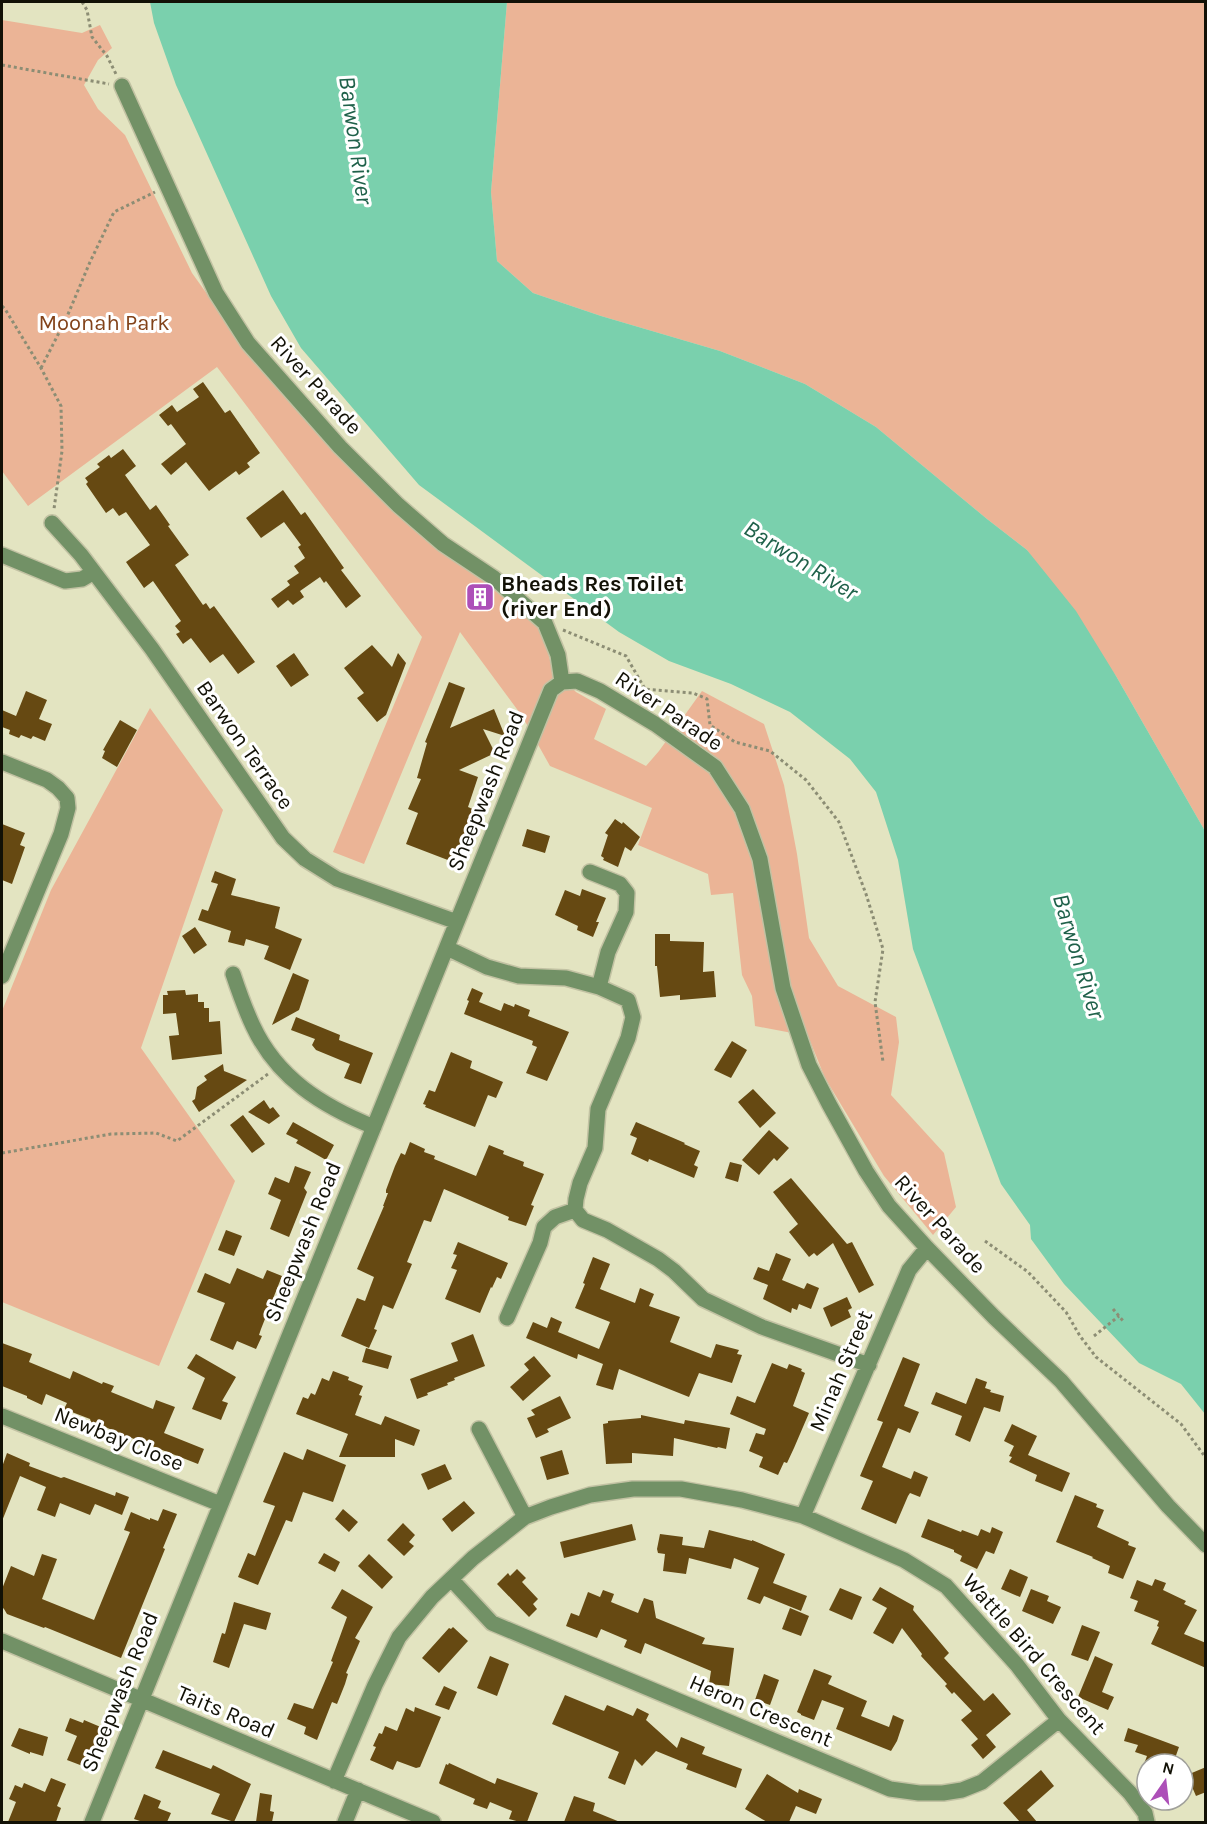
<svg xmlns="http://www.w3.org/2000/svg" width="1207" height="1824" font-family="Karla,sans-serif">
	<rect width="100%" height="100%" fill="#e3e4c1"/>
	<path fill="#ebb496" d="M507 2H1205V831L1116 676 1027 550 987 519 876 427 805 384 720 351 601 316 533 293 497 261 491 192Z
		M2 20 82 33 100 25 112 48 98 60 84 85 98 109 125 135 192 273 243 344 451 555 542 629 552 668 576 692 606 709 594 739 646 766 659 751 702 691 764 724 784 785 797 854 809 938 838 986 896 1017 899 1042 891 1095 944 1153 956 1207 933 1235 884 1176 825 1078 808 1036 755 1026 752 996 742 975 733 893 711 895 708 874 638 845 652 808 550 766 522 716 460 632 364 864 333 852 422 637 217 367 28 506 2 471Z
		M150 708 223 810 141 1048 235 1181 159 1366 2 1302V1011L51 890Z"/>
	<path fill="#7ad0ad" d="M150 2H507L491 192 497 261 533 293 601 316 720 351 805 384 876 427 987 519 1027 550 1076 611 1116 676 1205 831V1414L1181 1384 1139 1363 1064 1284 1031 1239 1030 1225 1001 1184 913 949 898 860 876 792 850 759 790 712 731 684 669 661 619 632 419 485 301 348 271 296 176 85 154 23Z"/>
	<path fill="#664912" d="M203 382 225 413 230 410 260 453 247 463 250 467 239 475 236 471 209 491 186 462 171 475 161 464 186 444 171 424 168 426 159 415 172 405 177 412 199 397 193 389Z
		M123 449 136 466 125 475 150 510 156 505 170 525 168 526 189 555 175 565 203 605 206 603 210 609 214 606 255 662 238 674 223 654 210 663 191 638 183 644 176 634 180 632 175 626 181 621 153 581 144 588 126 562 150 545 126 512 119 516 113 508 106 513 86 484 88 482 85 478 100 467 97 464 109 455 111 458Z
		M283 490 301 515 305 512 344 568 341 570 361 596 346 608 326 581 324 583 320 577 300 591 304 597 293 605 288 600 278 608 271 599 290 585 287 581 299 573 294 566 305 558 298 547 301 545 284 522 261 538 246 518Z
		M372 645 392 667 398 653 406 663 386 715 377 722 357 698 364 693 344 668Z
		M294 653 309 675 291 687 276 666Z
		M449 682 465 688 450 728 494 709 505 736 483 729 495 753 459 770 478 777 468 807 475 810 453 862 406 844 418 813 408 809 421 779 417 778 427 743 425 742Z
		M26 691 47 700 39 719 52 724 45 741 33 736 31 739 21 735 19 738 9 734 10 730 2 727V710L16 716Z
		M120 720 137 730 117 767 102 758 105 751 103 750Z
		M615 819 622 824 623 822 640 837 631 851 625 847 618 867 603 860 604 858 601 856 608 835 605 833Z
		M2 824 25 833 20 845 25 847 12 884 2 880Z
		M527 829 550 836 545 853 522 846Z
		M215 871 236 879 231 895 280 907 275 928 302 939 290 970 264 959 269 946 246 939 244 946 228 942 231 931 198 920 202 909 208 911 218 884 211 882Z
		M582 889 606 898 596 922H599L593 937 577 930 578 926 555 915 565 890 580 896Z
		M195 927 207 945 194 954 182 936Z
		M655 934H670V941L704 942 703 972 714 971 716 997 680 1000V995L660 997 657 966H655Z
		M293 973 309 980 299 1010 272 1025Z
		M472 988 483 993 479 1002 501 1011 504 1003 514 1007 515 1004 530 1010 528 1016 569 1032 547 1081 526 1073 537 1047 532 1045 533 1041 464 1014 469 1001 467 1000Z
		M185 990 186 995 198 994V1002H204V1008H209V1022L220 1021 222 1054 172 1060 169 1036 179 1035 176 1013 163 1014V995H168L167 991Z
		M296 1017 340 1035 339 1040 373 1053 361 1084 344 1078 350 1064 316 1050 312 1045 315 1039 291 1030Z
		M732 1041 747 1050 731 1078 714 1070Z
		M451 1052 472 1061 470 1068 503 1082 496 1098 488 1095 475 1127 425 1107 426 1105 423 1104 429 1090 435 1092Z
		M223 1064 224 1071 247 1080 199 1112 192 1101 195 1099 197 1087 207 1080 204 1076Z
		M753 1089 776 1113 760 1128 738 1102Z
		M264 1100 270 1109 273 1107 280 1116 269 1124 248 1112Z
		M243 1115 265 1144 252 1153 230 1125Z
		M293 1122 334 1145 326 1160 296 1143 298 1140 286 1134Z
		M636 1122 685 1143 684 1144 700 1151 694 1165 698 1167 694 1178 649 1159 648 1162 631 1154 637 1138 630 1135Z
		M769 1130 789 1148 777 1161 774 1158 759 1175 742 1160Z
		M410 1142 425 1149 424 1152 435 1156 434 1159 476 1176 489 1145 504 1151 503 1154 524 1162 523 1166 544 1174 531 1205 534 1206 526 1226 508 1220 509 1217 444 1189 431 1222 424 1220 407 1262 412 1264 393 1309 383 1305 374 1329 377 1330 369 1348 341 1336 357 1298 365 1301 374 1277 357 1269 384 1206H383L388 1193H386V1190L395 1166 401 1153 405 1155Z
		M730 1162 742 1165 738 1182 725 1178Z
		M295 1166 311 1172 304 1188 307 1192 289 1237 270 1229 281 1200 268 1194 275 1177 289 1183Z
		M791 1178 847 1244 852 1242 874 1285 859 1293 833 1243 817 1256 814 1253 809 1257 789 1232 798 1224 773 1192Z
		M226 1230 242 1236 234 1256 218 1250Z
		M458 1242 508 1263 501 1279 497 1277 492 1288 491 1287 480 1313 445 1299 457 1270 451 1268 457 1255 453 1254Z
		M776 1253 791 1259 782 1280 804 1289 807 1283 819 1288 811 1309 799 1304 797 1310 792 1308 791 1313 763 1299 768 1285 753 1279 758 1267 769 1271Z
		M593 1257 610 1264 600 1289 635 1303 640 1288 654 1294 649 1306 680 1317 670 1342 711 1358 716 1344 739 1350 737 1354 742 1355 732 1383 699 1373 689 1397 619 1369 613 1390 596 1385 603 1364 578 1354 577 1359 526 1338 533 1322 547 1328 551 1317 562 1322 558 1332 599 1349 610 1322 575 1308 585 1284 583 1283Z
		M237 1268 263 1279 267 1270 282 1276 261 1329 259 1335 262 1336 256 1349 237 1341 233 1350 210 1340 225 1303 197 1292 205 1273 230 1284Z
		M847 1297 852 1308 848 1310 851 1317 831 1327 823 1308Z
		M473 1334 485 1366 454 1378 455 1380 447 1383 448 1385 427 1393 428 1395 417 1399 410 1379 458 1361 451 1343Z
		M2 1343 32 1354 29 1362 70 1379 73 1371 102 1384 103 1382 114 1386 111 1392 153 1409 156 1400 175 1407 164 1433 204 1449 198 1464 129 1437 121 1440 119 1433 96 1423 92 1425 90 1419 64 1409 67 1403 46 1394 42 1405 27 1398V1396L2 1386Z
		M366 1348 392 1356 388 1369 362 1362Z
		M196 1354 236 1377 222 1401 228 1403 221 1420 192 1409 205 1378 187 1368Z
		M534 1356 551 1376 523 1401 510 1387 529 1370 524 1364Z
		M903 1357 920 1364 904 1406 919 1412 910 1433 898 1428 882 1467 911 1479 914 1471 928 1477 920 1497 910 1493 908 1496 896 1524 861 1509 873 1481 860 1476 883 1422 877 1420Z
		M772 1363 787 1369 789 1364 802 1369 801 1371 805 1373 793 1406 809 1413 794 1448 787 1463 784 1462 778 1475 759 1467 763 1457 749 1451 756 1433 764 1435 766 1429 730 1414 737 1396 755 1403Z
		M333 1371 349 1377 348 1380 363 1386 359 1395 362 1396 355 1415 381 1425 385 1416 420 1430 414 1446 395 1439V1457H339L348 1434 296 1414 303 1397 308 1399 311 1393 315 1395 322 1378 329 1381Z
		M976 1378 987 1382 985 1388 991 1390 990 1392 1004 1396 1000 1412 984 1407 970 1442 955 1435 962 1416 931 1404 936 1392 966 1404Z
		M560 1396 571 1418 547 1429 549 1432 536 1438 527 1418 535 1415 531 1410Z
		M641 1415 684 1424 685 1420 730 1428 726 1449 718 1447 717 1448 674 1438 673 1456 632 1453V1463L606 1464 603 1424 608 1423V1421L641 1418Z
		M1012 1424 1037 1436 1028 1455 1070 1473 1062 1492 1035 1481 1037 1475 1009 1462 1012 1457 1009 1456 1014 1446 1004 1441Z
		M307 1449 346 1465 333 1502 303 1492 292 1522 286 1520 258 1585 238 1577 248 1553 255 1556 275 1506 263 1502 284 1452 303 1460Z
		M562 1450 569 1474 547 1480 540 1457Z
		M7 1453 30 1463 29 1466 61 1478 64 1477 115 1496 116 1492 129 1497 122 1515 95 1504 90 1515 60 1503 55 1517 37 1510 46 1487 20 1476 2 1521V1467Z
		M445 1464 452 1479 428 1490 421 1474Z
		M1075 1495 1097 1504 1096 1507 1104 1510 1097 1527 1129 1542 1128 1545 1136 1548 1123 1579 1108 1573 1110 1566 1092 1558 1093 1557 1056 1542Z
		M464 1501 475 1513 452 1532 442 1519Z
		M163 1509 177 1514 163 1548 165 1549 121 1658 45 1627 44 1628 7 1614 4 1609 2 1607V1589L11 1566 34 1576 42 1554 57 1559 42 1599 94 1620 130 1532 124 1530 131 1512 150 1520V1518L158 1521Z
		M343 1509 358 1522 349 1532 335 1519Z
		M928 1519 961 1532 962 1530 978 1536 981 1529 990 1533 992 1527 1003 1532 994 1554 986 1551 977 1569 960 1561 962 1556 954 1552V1550L921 1537Z
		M403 1523 415 1535 409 1542 414 1546 404 1556 387 1540Z
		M632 1524 636 1540 564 1558 560 1542Z
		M709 1530 752 1541V1540L785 1554 773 1583 807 1596 801 1611 764 1596 760 1604 747 1599 759 1568 734 1558 731 1569 689 1558 686 1574 663 1571 665 1554 658 1553 657 1549 660 1534 683 1537 682 1545 704 1548Z
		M324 1553 340 1562 335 1572 318 1563Z
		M369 1554 393 1577 382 1589 358 1566Z
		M517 1569 526 1578 522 1582 538 1599 533 1604 537 1609 529 1617 497 1584 508 1573 510 1576Z
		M1010 1569 1028 1577 1020 1597 1001 1589Z
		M1155 1579 1166 1583 1163 1590 1186 1601 1184 1604 1197 1610 1184 1634 1206 1643V1668L1151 1644 1159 1627 1157 1626 1159 1621 1134 1611 1138 1601 1130 1598 1137 1580 1152 1586Z
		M880 1587 914 1606 913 1610 949 1653 944 1658 984 1701 993 1693 1011 1714 986 1735 996 1747 983 1759 971 1745 978 1739 961 1720 972 1711 954 1692 952 1694 945 1686 947 1684 921 1656 922 1654 902 1628 893 1644 873 1633 887 1608 872 1600Z
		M840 1588 862 1597 852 1620 829 1610Z
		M342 1589 373 1607 355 1638 360 1641 346 1673 348 1674 345 1684 337 1704 332 1702 317 1740 304 1734 306 1727 287 1719 294 1703 313 1709 333 1662 331 1661 347 1617 331 1608Z
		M1031 1589 1049 1596 1047 1601 1061 1607 1053 1624 1022 1611Z
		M603 1590 614 1594 611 1602 638 1613 644 1598 653 1601 656 1618 705 1638 702 1644 734 1648 729 1686 709 1684 711 1671 645 1643 641 1654 624 1647 627 1640 601 1629 597 1638 566 1626 571 1613 579 1616 588 1592 600 1597Z
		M234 1602 271 1613 266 1630 244 1624 229 1668 213 1662 222 1633 225 1634Z
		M790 1608 809 1616 801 1636 782 1629Z
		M1082 1625 1100 1632 1088 1661 1071 1655Z
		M453 1627 468 1641 439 1673 422 1658 449 1628 451 1629Z
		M490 1656 509 1664 497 1696 477 1688Z
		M1095 1656 1113 1664 1102 1692 1114 1697 1108 1710 1078 1697Z
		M814 1669 832 1676 828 1684 867 1701 861 1716 889 1727 893 1715 904 1720 897 1741 891 1751 836 1729 844 1708 822 1700 814 1720 801 1715V1714L797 1712Z
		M764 1674 779 1680 770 1705 755 1700Z
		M444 1686 457 1692 449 1710 435 1705Z
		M565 1695 604 1711 607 1705 633 1716 637 1708 649 1714 646 1720 677 1748 681 1737 705 1747 702 1754 742 1769 736 1788 686 1769 688 1764 656 1751 642 1766 635 1759 625 1785 608 1778 619 1752 552 1724Z
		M415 1707 441 1717 420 1767 416 1768 397 1761 393 1770 370 1760 376 1747 373 1746 379 1733 382 1734 385 1726 397 1731 406 1708 414 1712Z
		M70 1718 83 1723 84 1720 103 1728 88 1768 67 1760 77 1736 65 1731Z
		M19 1728 48 1737 43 1756 30 1752V1754L11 1746Z
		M1128 1728 1179 1747 1173 1764H1144L1147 1756 1135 1752 1138 1745 1124 1741Z
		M163 1750 211 1769 213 1765 251 1784 234 1822 211 1814 220 1794 155 1768Z
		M449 1763 495 1784 497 1778 538 1793 527 1822H520L509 1819 512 1811 490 1802 487 1809 473 1804 475 1799 440 1784 439 1783 446 1764 448 1765Z
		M1206 1767V1792L1196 1796 1187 1775Z
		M1041 1770 1054 1786 1027 1810 1037 1822H1020L1003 1803Z
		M767 1774 798 1793 799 1789 822 1799 816 1814 796 1806 789 1822H767L745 1809Z
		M51 1778 66 1784 57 1806 61 1808 56 1822H8L16 1802 9 1799 15 1785 22 1788 24 1783 45 1792Z
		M260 1793 272 1795 270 1811 274 1812 272 1822H256Z
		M144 1794 161 1801 158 1808 171 1813 167 1822H143L134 1819Z
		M574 1796 595 1803 593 1811 620 1822H564Z"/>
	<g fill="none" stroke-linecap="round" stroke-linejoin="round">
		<g stroke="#c2c2a3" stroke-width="18">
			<path id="street" d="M122 86 216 293 248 343 340 447 398 505 443 544 494 578 545 623 558 655 562 682
				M52 523 81 555 152 649 283 838 305 859 337 879 457 922
				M2 555 65 581 82 579 94 572
				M562 682 577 681 600 691 655 724 715 767 742 809 760 859 783 988 809 1065 829 1104 866 1171 889 1206 927 1248 994 1317 1061 1381 1168 1506 1206 1545
				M2 762 47 780 58 788 67 798 68 808 61 834 2 976
				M590 872 620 884 627 893 626 912 608 952 599 987
				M447 948 487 967 519 976 566 978 599 987 628 1000 633 1017 628 1038 598 1109 595 1148 580 1183 576 1199 575 1210 583 1220 607 1230 658 1259 674 1271 703 1299 762 1327 869 1365
				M233 974C239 992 245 1009 253 1026 277 1078 322 1106 374 1127
				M507 1318 540 1243 544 1227 555 1217 575 1210
				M2 1416 220 1504
				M479 1429 525 1517
				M803 1516 909 1270 927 1248
				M451 1579 492 1623 890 1789 919 1793H943L962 1790 982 1782 1059 1720
				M2 1641 433 1822
				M334 1781 375 1685 399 1637 432 1597 473 1558 525 1517 551 1507 590 1495 633 1489H681L742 1500 803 1516 904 1560 946 1586 1017 1665 1059 1720 1130 1793 1145 1813 1147 1822
				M92 1822 551 690 562 682
				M345 1822 358 1790"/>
		</g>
		<path stroke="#8c8d74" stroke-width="3" stroke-dasharray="3 3" stroke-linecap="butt" d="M82 2 87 10 92 37 107 56 116 74
			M2 65 109 84
			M2 306 5 309 41 368 61 406 62 451 54 509
			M41 368 66 319 90 262 114 212 155 192
			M563 630 626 656 645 689 693 693 707 699 710 725 735 742 770 751 806 780 839 822 866 894 883 949 875 1002 883 1062
			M2 1153 111 1134 156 1133 177 1141 268 1074
			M985 1241 1028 1272 1066 1312 1080 1336 1096 1357 1181 1424 1206 1458
			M1113 1309 1124 1322
			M1094 1336 1119 1316"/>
		<use href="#street" stroke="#729166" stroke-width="15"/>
	</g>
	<defs>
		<g id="building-square" transform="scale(1.5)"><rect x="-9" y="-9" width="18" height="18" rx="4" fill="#ad4fb8" stroke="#fff"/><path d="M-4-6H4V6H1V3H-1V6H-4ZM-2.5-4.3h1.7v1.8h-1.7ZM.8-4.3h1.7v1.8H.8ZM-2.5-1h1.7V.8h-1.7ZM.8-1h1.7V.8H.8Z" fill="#fff"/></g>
	</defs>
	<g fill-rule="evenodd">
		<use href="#building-square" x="480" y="597"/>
	</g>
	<g text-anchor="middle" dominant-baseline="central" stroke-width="6" stroke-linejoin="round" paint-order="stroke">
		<g font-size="22" fill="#824219" stroke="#fff">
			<text x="104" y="323">Moonah Park</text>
		</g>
		<g font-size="22" fill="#121106" stroke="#fff">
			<text transform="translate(316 385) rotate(48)">River Parade</text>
			<text transform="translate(669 711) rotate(34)">River Parade</text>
			<text transform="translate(245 745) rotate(55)">Barwon Terrace</text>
			<text transform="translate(486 791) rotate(-68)">Sheepwash Road</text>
			<text transform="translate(940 1224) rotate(48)">River Parade</text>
			<text transform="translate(303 1242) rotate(-68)">Sheepwash Road</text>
			<text transform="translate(841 1371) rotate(-67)">Minah Street</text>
			<text transform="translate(119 1439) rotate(22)">Newbay Close</text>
			<text transform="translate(1034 1654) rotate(49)">Wattle Bird Crescent</text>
			<text transform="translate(120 1692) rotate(-68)">Sheepwash Road</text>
			<text transform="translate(761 1711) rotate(23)">Heron Crescent</text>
			<text transform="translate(226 1712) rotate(23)">Taits Road</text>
		</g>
		<g font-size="22" font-weight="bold" fill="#121106" stroke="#fff" text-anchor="start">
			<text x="501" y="584">Bheads Res Toilet<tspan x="501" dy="25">(river End)</tspan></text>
		</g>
		<g font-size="24" font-style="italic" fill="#1f614a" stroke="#fff">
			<text transform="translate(356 140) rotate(82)">Barwon River</text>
			<text transform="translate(801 560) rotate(32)">Barwon River</text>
			<text transform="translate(1079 956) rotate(73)">Barwon River</text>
		</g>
	</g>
	<rect width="1207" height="1824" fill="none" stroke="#121106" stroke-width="6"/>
	<g transform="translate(1165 1782) rotate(14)"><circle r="28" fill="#ffffff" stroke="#a0a09b" stroke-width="1.5"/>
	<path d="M0-4.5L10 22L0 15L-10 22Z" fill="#ad4fb8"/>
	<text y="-9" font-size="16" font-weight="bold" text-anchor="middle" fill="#121106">N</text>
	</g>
</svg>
